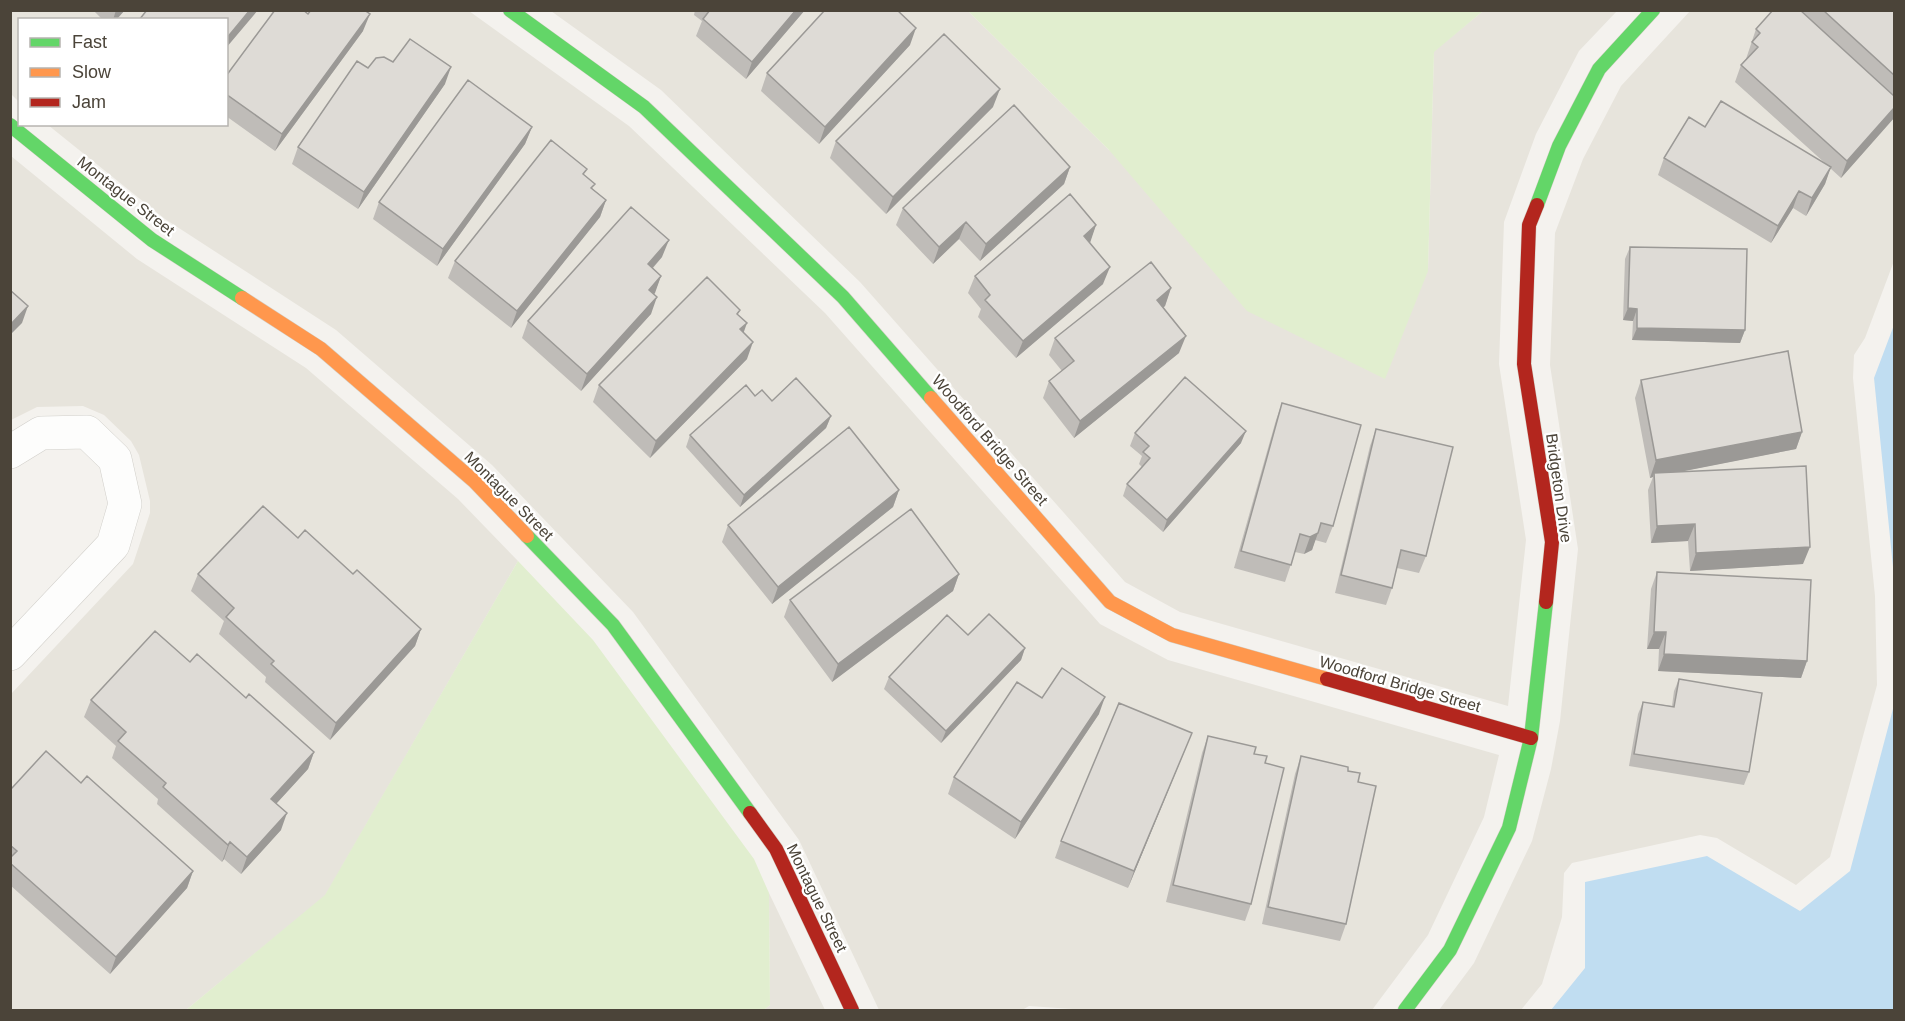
<svg xmlns="http://www.w3.org/2000/svg" width="1905" height="1021" font-family="Arial,sans-serif">
	<rect width="100%" height="100%" fill="#f4f2ee"/>
	<path fill="#e7e4dc" d="M10 11H469L629 126 825 313 1100 624 1168 660 1499 755 1484 817 1428 935 1372 1010H1087L1029 1006 1022 1010H879L799 840 633 612 492 465 336 330 165 219 48 125 226 124V20H20L19 102 11 94Z
		M551 11H968L1109 150 1428 271 1434 51 1483 11H1617L1579 51 1536 134 1504 222 1499 364 1526 540 1508 706 1180 612 1125 582 860 282 661 90Z
		M1690 11H1894V261L1865 338 1854 355 1853 378 1875 596 1877 685 1830 857 1796 885 1717 838 1700 835 1572 863 1564 873 1562 917 1542 984 1521 1010H1439L1474 963 1532 841 1551 769 1560 721 1578 549 1550 365 1555 233 1583 159 1621 86Z
		M11 156 137 259 306 368 458 499 518 561 325 896 186 1010H11V694L133 564 150 513V501L139 455 131 441 104 415 83 406 37 407 11 420Z
		M769 893 825 1010H764L770 1005Z"/>
	<path fill="#e1eecf" d="M968 11H1483L1434 52 1428 271 1385 379 1247 311 1109 150Z
		M518 561 593 640 754 859 769 893 770 1005 764 1010H186L325 895Z"/>
	<path fill="#c0ddf1" d="M1894 325V577L1874 378Z
		M1894 705V1010H1551L1585 968V882L1707 856 1800 911 1850 871Z"/>
	<g fill="none" stroke-linecap="round" stroke-linejoin="round">
		<g stroke="#d2d0cb" stroke-width="34">
			<path id="street" d="M10 452 41 433 87 432 115 459 125 504 113 545 10 654"/>
		</g>
		<g stroke="#d3cfc5" stroke-width="15">
			<path id="fast" d="M510 10 644 107 843 297 931 398
				M10 125 152 240 242 298
				M1537 205 1559 146 1599 69 1653 10
				M527 536 613 625 750 813
				M1405 1010 1450 950 1509 828 1531 738 1546 602"/>
		</g>
		<g stroke="#d3cfc5" stroke-width="15">
			<path id="slow" d="M242 298 321 349 474 481 527 536
				M931 398 1110 602 1172 635 1327 679"/>
		</g>
		<g stroke="#d3cfc5" stroke-width="15">
			<path id="jam" d="M1537 205 1529 225 1524 364 1552 542 1546 602
				M1327 679 1531 738
				M750 813 776 849 852 1010"/>
		</g>
		<use href="#street" stroke="#fdfdfc" stroke-width="33"/>
		<use href="#fast" stroke="#63d668" stroke-width="14"/>
		<use href="#slow" stroke="#ff974d" stroke-width="14"/>
		<use href="#jam" stroke="#b3261e" stroke-width="14"/>
	</g>
	<path fill="#bfbcb8" d="M93 10H125L116 20H103Z
		M695 10H805L746 79 696 36 702 21 694 15Z
		M1773 10H1894V118L1841 178 1830 168 1825 184 1806 216 1793 208 1771 243 1658 175 1664 158 1705 127 1826 164 1735 82 1741 65 1746 59 1756 29Z
		M308 14 363 31 275 151 226 116V76Z
		M910 45 819 144 761 91 767 73Z
		M393 62 445 84 358 209 292 164 298 147 368 68Z
		M993 107 886 214 830 158 836 141Z
		M532 127 525 144 437 266 373 219 379 202Z
		M1070 167 1064 184 980 261 959 239 933 264 896 225 903 208Z
		M585 176 593 189 606 200 600 217 511 328 448 278 455 261Z
		M1096 225 1089 243 1103 284 1016 358 978 317 981 309 968 293 975 276Z
		M1630 247 1745 330 1740 343 1632 340 1633 321 1623 320 1625 259Z
		M662 257 653 268 661 276 654 294 651 314 581 391 522 338 528 321Z
		M1171 288 1165 306 1163 308 1179 353 1074 438 1043 398 1049 381 1062 371 1049 355 1055 338Z
		M739 315 747 359 650 458 593 402 599 385Z
		M1641 380 1802 432 1796 449 1678 472 1803 564 1690 571 1688 541 1651 543 1648 490 1653 477 1650 478 1635 398Z
		M755 396 772 401 831 416 826 428 740 507 686 447 690 435Z
		M1282 403 1333 526 1326 543 1315 540 1312 550 1304 554 1295 552 1285 582 1234 568 1276 420Z
		M1376 429 1426 556 1419 573 1397 568 1392 588 1386 605 1335 593 1370 446Z
		M1135 433 1241 443 1163 532 1123 496 1127 484 1142 467 1139 464 1142 456 1130 446Z
		M899 490 893 507 772 604 722 542 728 525Z
		M298 538 353 574 421 629 415 646 330 740 265 682 266 677 219 634 224 621 191 591 198 574Z
		M1657 572 1807 661 1801 678 1658 671 1659 649H1647L1651 589Z
		M959 574 953 591 832 682 784 617 790 600Z
		M968 635 1025 648 1021 660 941 743 884 689 889 677Z
		M190 662 246 698 314 752 308 769 276 804 281 830 241 874 224 859 222 862 157 804 158 799 112 758 116 746 84 717 91 700Z
		M1679 679 1749 772 1744 785 1629 766 1638 714 1643 702 1672 706 1674 691Z
		M1042 698 1099 714 1015 839 948 794 954 777Z
		M1208 736 1254 754 1265 763 1251 904 1245 921 1166 902 1202 753Z
		M1185 750 1128 888 1055 858 1061 841Z
		M1301 756 1348 771 1358 782 1346 924 1340 941 1262 924 1295 774Z
		M81 783 193 871 187 888 110 974 10 885V788H12Z"/>
	<path fill="#9b9996" d="M116 10H125L116 20H113Z
		M250 10H258L226 48V39Z
		M796 10H805L746 79 752 62Z
		M370 14 363 31 275 151 282 134Z
		M916 28 910 45 819 144 825 127Z
		M451 67 445 84 358 209 364 192Z
		M1000 89 993 107 886 214 893 197Z
		M1894 108V118L1841 178 1847 161Z
		M532 127 525 144 437 266 443 249Z
		M1070 167 1064 184 980 261 986 244Z
		M1831 167 1825 184 1806 216 1812 198Z
		M1799 191 1793 208 1771 243 1778 226Z
		M606 200 600 217 511 328 517 311Z
		M966 222 959 239 933 264 939 247Z
		M1096 225 1090 243 1077 253 1084 236Z
		M669 240 662 257 641 281 648 264Z
		M1110 267 1103 284 1016 358 1023 341Z
		M661 276 655 293 643 307 649 290Z
		M1171 288 1165 306 1151 317 1157 300Z
		M657 297 651 314 581 391 587 374Z
		M28 306 22 323 10 335V325Z
		M1628 308 1637 309 1633 321 1623 320Z
		M747 323 741 340 740 329Z
		M1637 328 1745 330 1740 343 1632 340Z
		M1186 336 1179 353 1074 438 1080 421Z
		M753 342 747 359 650 458 656 441Z
		M831 416 826 428 740 507 744 495Z
		M1246 431 1241 443 1163 532 1167 520Z
		M1802 432 1796 449 1654 477V473L1653 477 1650 478 1656 460Z
		M899 490 893 507 772 604 778 587Z
		M1695 524 1688 541 1651 543 1657 526Z
		M1318 533 1312 550 1304 554 1310 537Z
		M1810 547 1803 564 1690 571 1696 553Z
		M959 574 953 591 832 682 838 664Z
		M421 629 415 646 330 740 336 723Z
		M1654 632H1666L1659 649H1647Z
		M1025 648 1021 660 941 743 946 731Z
		M1664 654 1807 661 1801 678 1658 671Z
		M1105 697 1099 714 1015 839 1021 822Z
		M1192 733 1185 750 1128 888 1134 871Z
		M314 752 308 769 265 816 271 799Z
		M287 813 281 830 241 874 247 857Z
		M230 842 224 859 222 862 228 845Z
		M193 871 187 888 110 974 116 957Z"/>
	<path fill="#dedbd6" stroke="#9b9996" stroke-width="1.5" d="M147 10H250L226 39V20H139Z
		M275 10H303L308 14 311 10H364L370 14 282 134 226 94V76Z
		M710 10H796L752 62 703 19Z
		M825 10H897L916 28 825 127 767 73Z
		M1773 10H1800L1894 96V108L1847 161 1741 65 1758 47 1752 42 1760 33 1756 29Z
		M1823 10H1894V75Z
		M944 34 1000 89 893 197 836 141Z
		M410 39 451 67 364 192 298 147 357 61 368 68 376 58 384 57 393 62Z
		M468 80 532 127 443 249 379 202Z
		M1721 101 1831 167 1812 198 1799 191 1778 226 1664 158 1689 117 1705 127Z
		M1014 105 1070 167 986 244 966 222 939 247 903 208Z
		M551 140 587 169 583 174 595 184 591 188 606 200 517 311 455 261Z
		M1070 194 1096 225 1084 236 1110 267 1023 341 985 300 990 295 975 276Z
		M631 207 669 240 648 264 661 276 649 290 657 297 587 374 528 321Z
		M1630 247 1747 249 1745 330 1637 328V309L1628 308Z
		M1151 262 1171 288 1157 300 1186 336 1080 421 1049 381 1074 361 1055 338Z
		M707 277 740 310 737 314 747 323 740 329 753 342 656 441 599 385Z
		M10 290 28 306 10 325Z
		M1788 351 1802 432 1656 460 1641 380Z
		M1185 377 1246 431 1167 520 1127 484 1150 458 1143 452 1149 446 1135 433Z
		M796 378 831 416 744 495 690 435 746 385 755 396 762 390 772 401Z
		M1282 403 1361 425 1333 526 1321 523 1318 533 1310 537 1300 534 1291 565 1241 551Z
		M849 427 899 490 778 587 728 525Z
		M1376 429 1453 447 1426 556 1401 550 1392 588 1341 575Z
		M1806 466 1810 547 1696 553 1695 524 1657 526 1654 473Z
		M263 506 298 538 305 530 353 574 357 570 421 629 336 723 271 664 274 661 226 617 234 608 198 574Z
		M911 509 959 574 838 664 790 600Z
		M1657 572 1811 580 1807 661 1664 654 1666 632H1654Z
		M989 614 1025 648 946 731 889 677 947 615 968 635Z
		M155 631 190 662 197 654 246 698 249 694 314 752 271 799 287 813 247 857 230 842 228 845 163 787 166 783 118 741 126 732 91 700Z
		M1062 668 1105 697 1021 822 954 777 1017 682 1042 698Z
		M1679 679 1762 693 1749 772 1634 754 1643 702 1674 707Z
		M1119 703 1192 733 1134 871 1061 841Z
		M1208 736 1256 747 1254 754 1267 756 1265 763 1284 768 1251 904 1173 885Z
		M46 751 81 783 87 776 193 871 116 957 10 863V858L17 851 10 845V788H12Z
		M1301 756 1348 767V771L1360 773 1358 782 1376 786 1346 924 1268 907Z"/>
	<g text-anchor="middle" dominant-baseline="central" stroke-width="4.5" stroke-linejoin="round" paint-order="stroke">
		<g font-size="16" fill="#4b4439" stroke="#fff">
			<text transform="translate(126 196) rotate(38)">Montague Street</text>
			<text transform="translate(990 440) rotate(49)">Woodford Bridge Street</text>
			<text transform="translate(1559 488) rotate(82)">Bridgeton Drive</text>
			<text transform="translate(509 496) rotate(45)">Montague Street</text>
			<text transform="translate(1400 684) rotate(16)">Woodford Bridge Street</text>
			<text transform="translate(817 898) rotate(64)">Montague Street</text>
		</g>
	</g>
	<rect width="1905" height="1021" fill="none" stroke="#4b4439" stroke-width="24"/>
	<rect x="18" y="18" width="210" height="108" fill="#ffffff" stroke="#b7b4b0" stroke-width="1.5"/>
	<rect x="30" y="38" width="30" height="9" fill="#63d668" stroke="#b7b4b0" stroke-width="1.5"/>
	<text x="72" y="48" font-size="18" fill="#4b4439">Fast</text>
	<rect x="30" y="68" width="30" height="9" fill="#ff974d" stroke="#b7b4b0" stroke-width="1.5"/>
	<text x="72" y="78" font-size="18" fill="#4b4439">Slow</text>
	<rect x="30" y="98" width="30" height="9" fill="#b3261e" stroke="#b7b4b0" stroke-width="1.5"/>
	<text x="72" y="108" font-size="18" fill="#4b4439">Jam</text>
</svg>
